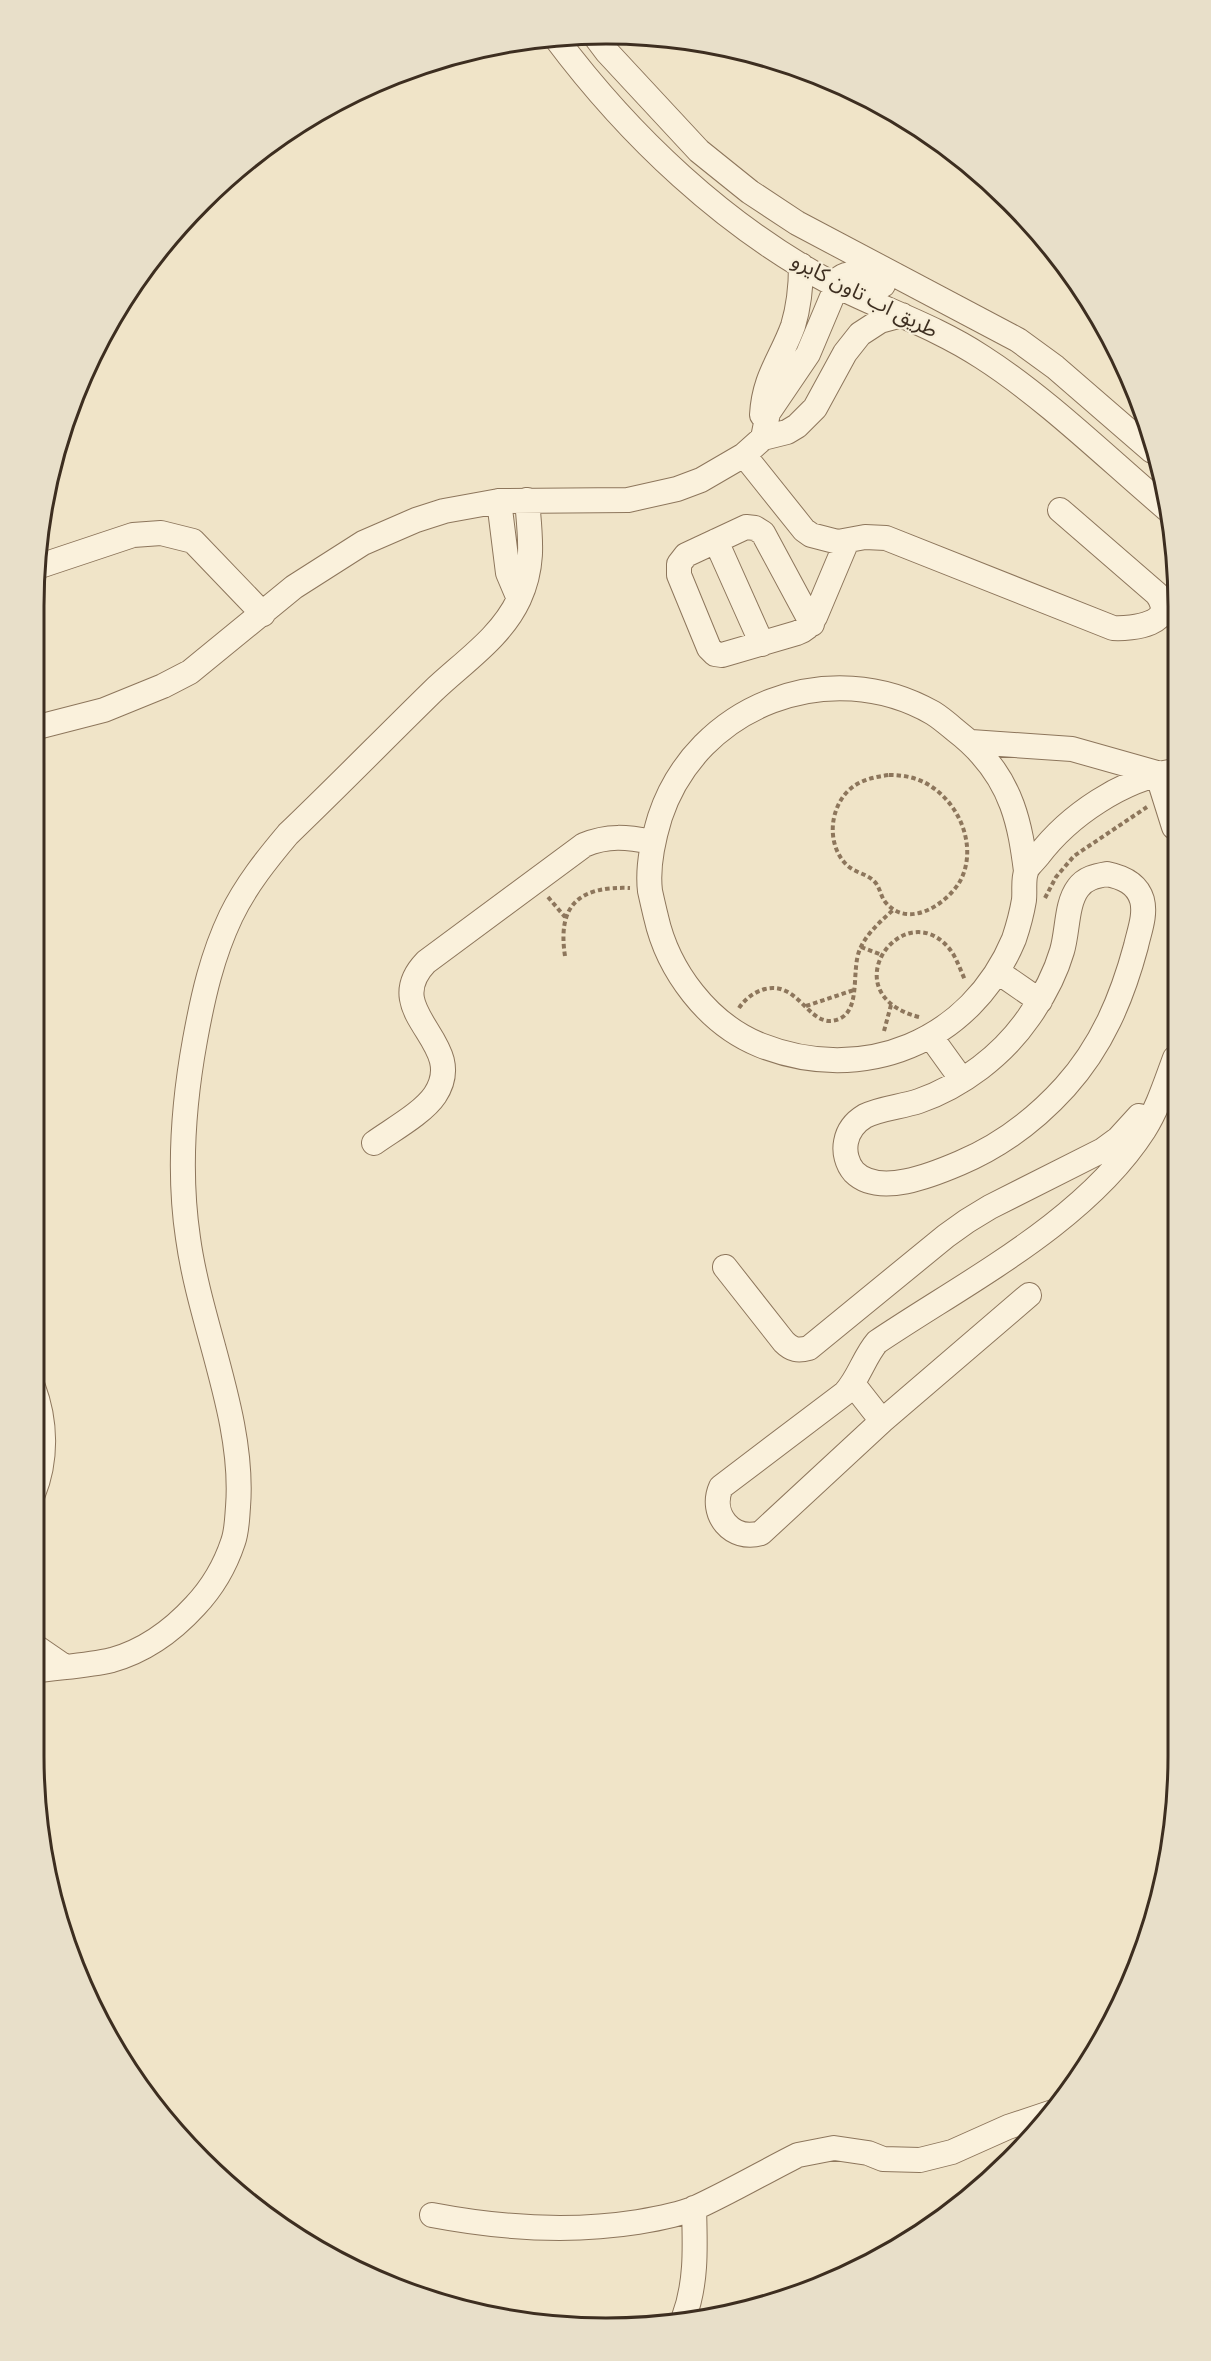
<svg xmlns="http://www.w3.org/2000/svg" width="1211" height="2361" font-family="'Source Serif 4','Noto Sans Arabic',serif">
	<rect width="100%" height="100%" fill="#f0e4c8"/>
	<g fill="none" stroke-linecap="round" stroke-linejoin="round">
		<g stroke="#8d765c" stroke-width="26">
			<path id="minor" d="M595 36 607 52 699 151 750 192 797 223 1018 340 1055 367 1152 451
				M555 37C629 136 725 227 835 285 884 310 935 326 982 357 1046 398 1108 459 1167 509
				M762 415C764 377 781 359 793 326 799 306 801 286 801 265
				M763 438 768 413 808 354 840 278C854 268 869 279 883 285
				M744 455 804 530 811 535 838 542 865 537 886 538 1113 628C1132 629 1179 624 1157 594L1060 510
				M499 501 508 573 519 599
				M716 541 762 644
				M34 568 133 535 161 533 193 541 263 614
				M812 624 763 533 755 528 746 527 686 555 679 564V575L709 648 715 654 722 655 797 633C806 630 811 625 815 617L847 541
				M34 728 104 710 163 686 190 672 294 587 363 543 416 520 444 511 499 501 628 500 677 489 701 480 744 455 763 438 787 432 797 426 815 408 845 353 860 334 880 321 902 315
				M971 742 1072 749 1157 773
				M1157 773 1174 827
				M1026 871C1023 848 1020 827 1012 805 1001 775 980 749 955 730 948 724 941 718 933 713 830 654 697 705 660 817 653 840 647 866 650 891 652 900 654 909 656 917 668 971 708 1024 760 1045 863 1086 971 1042 1014 939 1018 927 1022 912 1024 900 1025 891 1023 880 1026 872 1027 867 1034 861 1038 856 1069 815 1123 779 1174 771
				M1107 874C1122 877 1137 883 1142 900 1146 915 1139 932 1136 946 1122 998 1102 1046 1065 1087 1036 1119 1000 1146 960 1163 932 1175 879 1197 854 1172 847 1164 844 1152 846 1142 848 1131 855 1122 865 1116 881 1108 901 1107 919 1101 962 1086 1003 1055 1029 1017 1043 997 1055 975 1062 951 1068 931 1066 904 1078 888 1085 878 1096 876 1107 874Z
				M998 972 1040 1001
				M931 1037 962 1080
				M374 1143C392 1130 423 1113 435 1095 470 1042 377 1013 426 962L584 845C608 835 627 837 652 842
				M725 1267 784 1342C792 1350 798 1351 809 1348L946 1236 967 1221 990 1207 1103 1150 1118 1139 1139 1116
				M1029 1295 882 1421 761 1533C732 1542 709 1514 721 1487L845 1393C859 1378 864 1357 877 1342 966 1282 1085 1222 1144 1130 1158 1108 1166 1082 1175 1058
				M853 1384 882 1421
				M33 1494C47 1460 46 1421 33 1387
				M33 1645 65 1667
				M33 1671C59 1667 87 1666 112 1660 144 1651 173 1630 195 1606 212 1588 225 1566 233 1542 237 1531 237 1519 238 1507 245 1419 200 1326 188 1238 178 1171 183 1106 195 1040 203 996 212 956 231 916 246 885 267 859 288 834 337 787 384 739 432 692 462 663 501 638 519 599 535 564 530 536 527 500
				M432 2215C500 2228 568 2233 638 2222 656 2219 678 2215 695 2208 730 2192 764 2172 798 2155L834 2148 868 2153 883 2159 920 2160 952 2152 1008 2127 1053 2112
				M684 2317C697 2282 695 2245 694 2208"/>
		</g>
		<path stroke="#8d765c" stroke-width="4" stroke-dasharray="4.5 3" stroke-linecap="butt" d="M889 775C905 775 919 778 932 787 962 807 978 851 959 883 945 905 909 928 887 904 880 897 881 888 874 881 866 873 853 873 844 862 827 842 830 809 848 791 859 780 874 777 889 775Z
			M548 897 565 917
			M1045 898 1056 877 1074 856 1147 807
			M861 947 882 955
			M565 956C557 904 580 886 630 888
			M806 1006 854 990
			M739 1008C745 999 754 992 765 989 801 980 810 1034 841 1018 861 1007 851 969 860 949 867 933 880 922 893 910
			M919 1017C830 994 902 895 948 947 956 956 960 969 965 980
			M884 1031 891 1005"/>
		<use href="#minor" stroke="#faf1dc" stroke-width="24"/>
	</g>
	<g text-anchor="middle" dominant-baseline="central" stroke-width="4.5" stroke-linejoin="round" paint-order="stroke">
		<g font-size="21" fill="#3d2e20" stroke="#f7eed8">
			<text transform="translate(865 295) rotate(27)">طريق اب تاون كايرو</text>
		</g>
	</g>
	<path d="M0 0H1211V2361H0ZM606 44H606A562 562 0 0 1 1168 606V1756A562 562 0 0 1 606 2318H606A562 562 0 0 1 44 1756V606A562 562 0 0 1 606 44Z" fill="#e8dfc9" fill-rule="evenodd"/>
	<path fill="none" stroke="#3d2e20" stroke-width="3" d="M606 44H606A562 562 0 0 1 1168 606V1756A562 562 0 0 1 606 2318H606A562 562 0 0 1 44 1756V606A562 562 0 0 1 606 44Z"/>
</svg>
